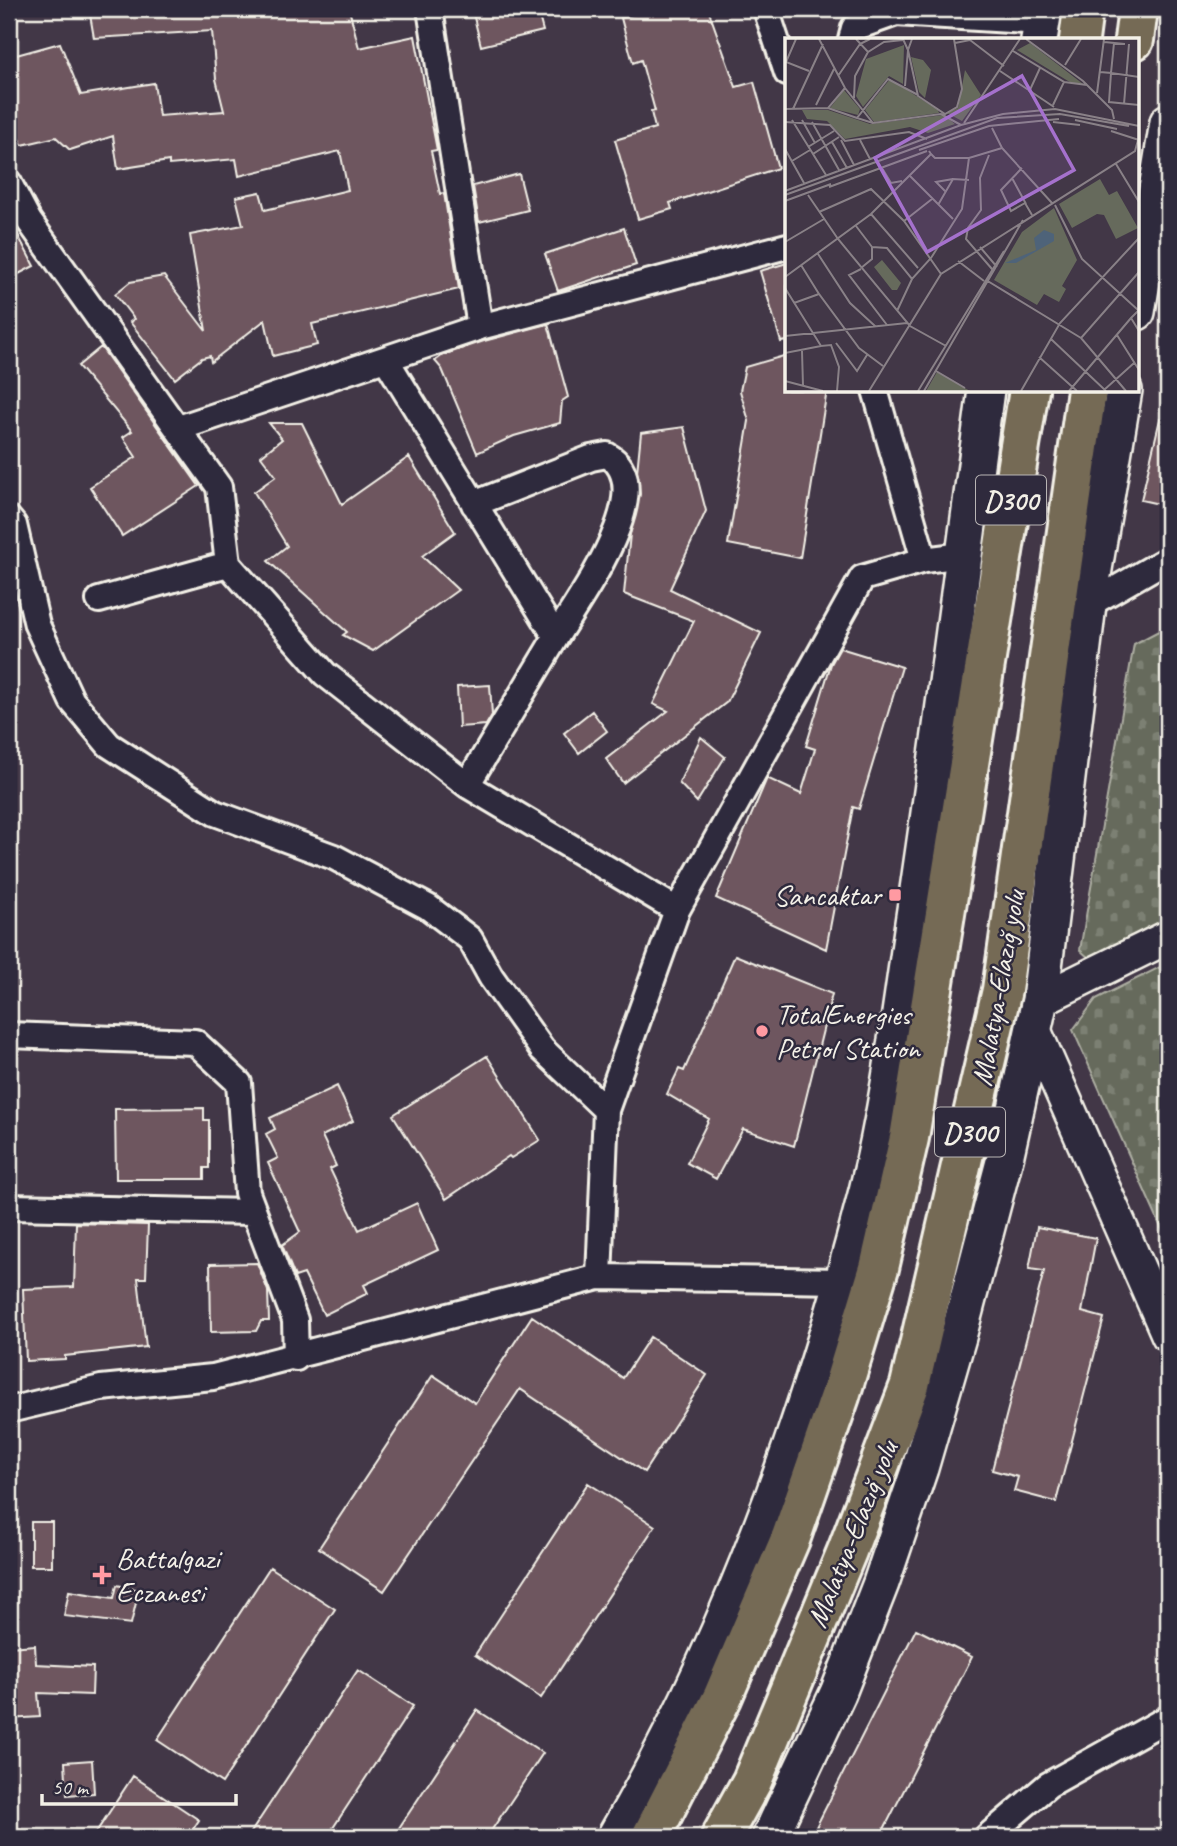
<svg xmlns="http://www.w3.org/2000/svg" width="1177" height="1846" font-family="Caveat,sans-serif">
	<defs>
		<pattern id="cemetery-stones" width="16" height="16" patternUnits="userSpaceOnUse" patternTransform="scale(1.75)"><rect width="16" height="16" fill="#666a5c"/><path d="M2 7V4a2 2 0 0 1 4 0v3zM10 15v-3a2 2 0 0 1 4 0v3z" fill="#7c8073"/></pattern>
	</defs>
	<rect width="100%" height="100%" fill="#423747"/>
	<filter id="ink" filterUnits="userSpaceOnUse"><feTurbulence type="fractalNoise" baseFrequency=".0143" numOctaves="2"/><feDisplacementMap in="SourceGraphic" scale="14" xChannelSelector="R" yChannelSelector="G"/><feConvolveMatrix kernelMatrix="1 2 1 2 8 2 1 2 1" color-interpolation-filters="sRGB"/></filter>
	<g filter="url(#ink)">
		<path fill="url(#cemetery-stones)" stroke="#adaea2" stroke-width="2" d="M1168 626V927L1090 959 1080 950 1134 644Z
			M1168 963V1243L1073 1030 1096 999Z"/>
		<path fill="#6e565f" stroke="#f4f1e8" stroke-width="2" d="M89 9H349L359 48 415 36 437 150 431 151 440 194 444 193 459 289 312 324 317 345 273 356 265 320 211 362 210 356 202 358 175 379 130 322 134 319 115 294 130 282 164 276 206 331 190 235 243 225 236 197 260 192 265 210 348 190 340 151 239 176 236 159 169 165V161L118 169 113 136 70 150 56 137 22 145 9 120V57L60 43 81 95 154 83 159 116 224 111 216 79 212 31 94 38Z
			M472 9H537L543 31 481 46Z
			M654 9H708L736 87 754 82 778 168 670 203 672 209 638 219 615 140 655 128 651 112 655 111 641 60 633 63 621 18Z
			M519 174 528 210 479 222 473 186Z
			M9 218 34 266 9 279Z
			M624 228 636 265 558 291 545 254Z
			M787 263V341L781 342 760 271Z
			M548 324 568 397 562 401 560 423 514 436 477 453 442 369 435 361 443 355 484 341Z
			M101 347 199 486 122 536 90 487 136 457 123 437 132 431 78 366Z
			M787 355V390H827L800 558 728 544 749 421 740 391 745 367Z
			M1160 419 1168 420V506L1141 500Z
			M269 423H302L342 504 409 457 455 532 422 556 458 590 373 651 343 635 347 632 268 561 287 546 254 492 276 476 261 456 282 439Z
			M684 427 706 511 670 589 761 633 727 702 623 783 606 759 668 711 653 704 694 621 624 594 630 534 640 494 637 472 641 433Z
			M840 648 902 667 859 809 853 807 826 949 716 898 767 778 801 794 815 749 806 746 831 664Z
			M490 685 492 715 486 725 459 727 457 687Z
			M592 711 607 731 579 753 564 733Z
			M701 737 725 757 697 802 679 783Z
			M735 955 832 994 794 1146 743 1129 716 1179 687 1163 709 1119 667 1094 679 1069 684 1071Z
			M487 1056 540 1140 511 1158 509 1156 446 1199 393 1115Z
			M337 1086 353 1121 322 1136 336 1166 330 1169 359 1230 417 1203 438 1250 364 1285 368 1293 324 1315 304 1274 295 1277 282 1245 300 1232 268 1163 278 1158 266 1134 275 1129 270 1118Z
			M204 1108V1120H209V1168H204V1179H116L115 1109Z
			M76 1223 148 1225 146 1278H138L146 1347 65 1356V1359L26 1361 23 1289 74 1287Z
			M1037 1227 1096 1238 1082 1312 1104 1318 1056 1502 1014 1491 1018 1477 992 1470 1044 1271 1029 1269Z
			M257 1263 268 1291 269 1321H261L256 1331 211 1332 210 1264Z
			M532 1316 623 1378 650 1337 707 1375 644 1472 520 1389 384 1591 319 1548 433 1375 475 1403Z
			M588 1483 655 1526 541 1698 475 1655Z
			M31 1522H52V1566H31Z
			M270 1567 335 1609 222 1783 157 1740Z
			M117 1585 139 1590 131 1624 64 1616 69 1591 114 1598Z
			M916 1629 972 1657 880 1837H837L816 1827Z
			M35 1645 36 1664 93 1667 92 1695 38 1693 40 1717 9 1719V1647Z
			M358 1670 413 1706 327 1837H248Z
			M477 1710 543 1753 487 1837H393Z
			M92 1760 94 1793 67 1795 65 1762Z
			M133 1776 199 1820 188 1837H93Z"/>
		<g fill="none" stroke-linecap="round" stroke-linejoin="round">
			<g stroke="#f4f1e8" stroke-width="30">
				<path id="minor" d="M430 9 480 327
					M766 9 787 73
					M851 40 854 28 896 13 1042 22
					M9 183 29 221 219 487 228 564 325 674 467 785 677 910
					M387 361 556 637 467 785
					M875 390 924 560 963 555
					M179 428 480 327 787 246
					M474 504 591 458 607 455C663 486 577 601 556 637
					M9 519 14 525 37 625 72 701 109 745 215 813 334 857 428 907 470 939 491 977 542 1049 606 1110
					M99 600 228 564
					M1081 609 1168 559
					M9 1035 195 1042 239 1083 247 1193 295 1320 296 1358
					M9 1207 252 1212
					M599 1277 606 1110 677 910 862 578 924 560
					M9 1410 101 1388 213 1377 599 1277 841 1281
					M987 1837 1048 1785 1168 1718"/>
			</g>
			<g stroke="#f4f1e8" stroke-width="37">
				<path id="tertiary" d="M1040 1000 1168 937
					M1033 1027 1168 1335"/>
			</g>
			<g stroke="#f4f1e8" stroke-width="40">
				<path id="secondary" d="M1039 40 1044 9
					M1137 312 1168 122
					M615 1837C731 1638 810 1414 867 1191 889 1103 900 1012 913 923 940 745 962 568 986 390
					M770 1837 838 1693 881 1583 920 1468 958 1337 1006 1154 1040 1000 1088 605 1124 390"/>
			</g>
			<g stroke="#f4f1e8" stroke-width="44">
				<path id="trunk" d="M1079 40 1083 9
					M1134 40 1138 9
					M651 1837 722 1698 791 1537 840 1396 879 1268 909 1138 1029 390
					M721 1837 752 1781 847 1551 910 1385 1002 990 1087 390"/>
			</g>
			<use href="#minor" stroke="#2f2a3d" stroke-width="24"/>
			<use href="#tertiary" stroke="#2f2a3d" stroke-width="32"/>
			<use href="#secondary" stroke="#2f2a3d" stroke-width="35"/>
			<use href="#trunk" stroke="#756a55" stroke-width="38"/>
		</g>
	</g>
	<g fill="#ff9aa2" stroke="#2f2a3d" stroke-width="2.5">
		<rect x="888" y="888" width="14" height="14" rx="3.5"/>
		<circle cx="762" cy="1031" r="7"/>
		<path d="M98.5 1564.5h7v7h7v7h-7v7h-7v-7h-7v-7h7z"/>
	</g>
	<g text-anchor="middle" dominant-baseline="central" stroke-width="5" stroke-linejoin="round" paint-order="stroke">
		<g fill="#2f2a3d" stroke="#b9b5b5" stroke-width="2">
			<rect x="976" y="475.5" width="70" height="49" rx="5"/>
			<rect x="935" y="1107.5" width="70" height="49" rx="5"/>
		</g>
		<g font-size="28" font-weight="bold" fill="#f4f1e8">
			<text x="1011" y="500">D300</text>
			<text x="970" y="1132">D300</text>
		</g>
		<g font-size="30" fill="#f4f1e8" stroke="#2f2a3d" text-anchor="start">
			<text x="881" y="895" text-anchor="end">Sancaktar</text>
			<text x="776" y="1014">TotalEnergies<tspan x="776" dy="34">Petrol Station</tspan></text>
			<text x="116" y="1558">Battalgazi<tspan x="116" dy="34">Eczanesi</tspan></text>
		</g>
		<g font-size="30" fill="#f4f1e8" stroke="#2f2a3d">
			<text transform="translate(998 988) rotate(-80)">Malatya-Elazığ yolu</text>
			<text transform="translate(852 1534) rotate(-68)">Malatya-Elazığ yolu</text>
		</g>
	</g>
	<g transform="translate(785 38)">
		<rect width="354" height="354" fill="#423747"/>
		<path d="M119 7 118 46 104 38 78 69 71 58 81 21ZM126 19 138 22 146 32 140 60 134 54ZM180 32 196 57 177 83 162 75 173 70ZM105 41 153 72 154 75 89 84 80 72ZM59 52 75 71 73 77 45 70ZM17 72H43L85 86 159 77 170 86 143 95 125 89 60 101 42 83 22 81Z" fill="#666a5c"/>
		<path d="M245 5 298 46H288L232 12ZM315 141 324 157 332 153 353 190 331 201 319 177 312 176 287 190 274 166ZM269 170 292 222 277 248 281 251 274 264 259 256 252 267 209 242 237 194ZM97 222 116 245 112 252H107L89 229ZM152 334 185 353H141Z" fill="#666a5c"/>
		<path d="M259 192 269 196V203L231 225H220L251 212 249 200Z" fill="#4e6379"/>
		<path fill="none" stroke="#898187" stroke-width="2" d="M11 1 1 24 24 33M34 1 60 50 88 85 156 76 176 87M71 1 83 14 99 4 118 2M118 1 123 12 120 48M127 1 123 12 133 58 160 76 172 69 177 51 169 1M241 1 298 43 327 72 329 81M319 4 340 6M170 5 185 2 219 28M329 5 326 35 354 39M228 13 279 44 268 67M280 27 296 1M215 33 269 69M315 34 326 35 324 64 354 67M53 38 75 6 85 1M279 44 302 47M60 50 43 70 72 80M244 54 255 30M312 55 319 1M69 60 70 38 83 14M339 66 344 6M31 67 49 31M0 71 43 70M8 71 38 6M7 82 28 116M17 82 30 105M290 82 332 91M0 84 45 87 60 103 124 94 142 101M27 84 54 132M268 84 295 87M88 85 72 80 103 41 133 57M179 85 235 1M207 90 217 110 267 165M326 93 354 102M56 102 69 127M75 102 85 121M47 104 62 130M23 109 49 93M0 111 19 145M134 112 204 88 274 81M146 116 150 120H184L217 110M204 117 195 140 196 172 183 190 181 201 207 231M7 123 25 112M331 126 354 164M97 130 106 145 117 143M237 130 216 152 226 173 240 165 247 177M41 137 28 116 54 99M124 137 168 181M227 140 241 166M44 149 142 113M0 153 176 87 218 76 270 71 354 88M161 154 151 144 168 141M0 157 212 80 275 76 344 88M23 157 53 201 125 288 161 308M0 163 46 146M153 167 168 141 184 142M270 167 297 221 353 272M34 174 86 151 119 183 156 236M86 176 133 230M119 183 147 161M71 188 87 209V221L76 230M0 204 39 181M87 209 102 210 127 241 146 220 177 171 184 120M195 209 212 229M33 216 65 265 90 288M173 223 199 243M16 227 34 256M76 231 64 237 102 287M0 239 86 176 146 116 144 113M201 242 296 300M0 250 36 308 46 307 54 329 52 353M9 265 34 256 74 310 98 328M354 272 346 280 354 293M112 273 127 241M332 297 354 332M0 298 122 285M266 301 321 353M51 305 72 333 82 317M17 313 18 348M0 315 36 308M254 319 292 353M151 333 180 350M0 343 38 353M319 352 349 325M84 353 156 236 350 113 353 102M133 353 219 213M139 353 238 182M236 353 275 285 354 200M284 353 346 280M341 353 296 300 354 234"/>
		<path fill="#a571cd" fill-opacity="0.15" stroke="#a571cd" stroke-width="3.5" d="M237 38 289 132 142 214 90 120Z"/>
		<rect width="354" height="354" fill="none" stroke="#f4f1e8" stroke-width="3.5"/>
	</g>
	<rect width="1177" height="1846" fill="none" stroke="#2f2a3d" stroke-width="35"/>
	<rect x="18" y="18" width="1142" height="1811" fill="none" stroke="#f4f1e8" stroke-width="2.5" filter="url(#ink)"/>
	<path d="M42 1794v10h194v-10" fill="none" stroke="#f4f1e8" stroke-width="3.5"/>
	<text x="52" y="1794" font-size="21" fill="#f4f1e8" stroke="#2f2a3d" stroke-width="5" paint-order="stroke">50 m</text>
</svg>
